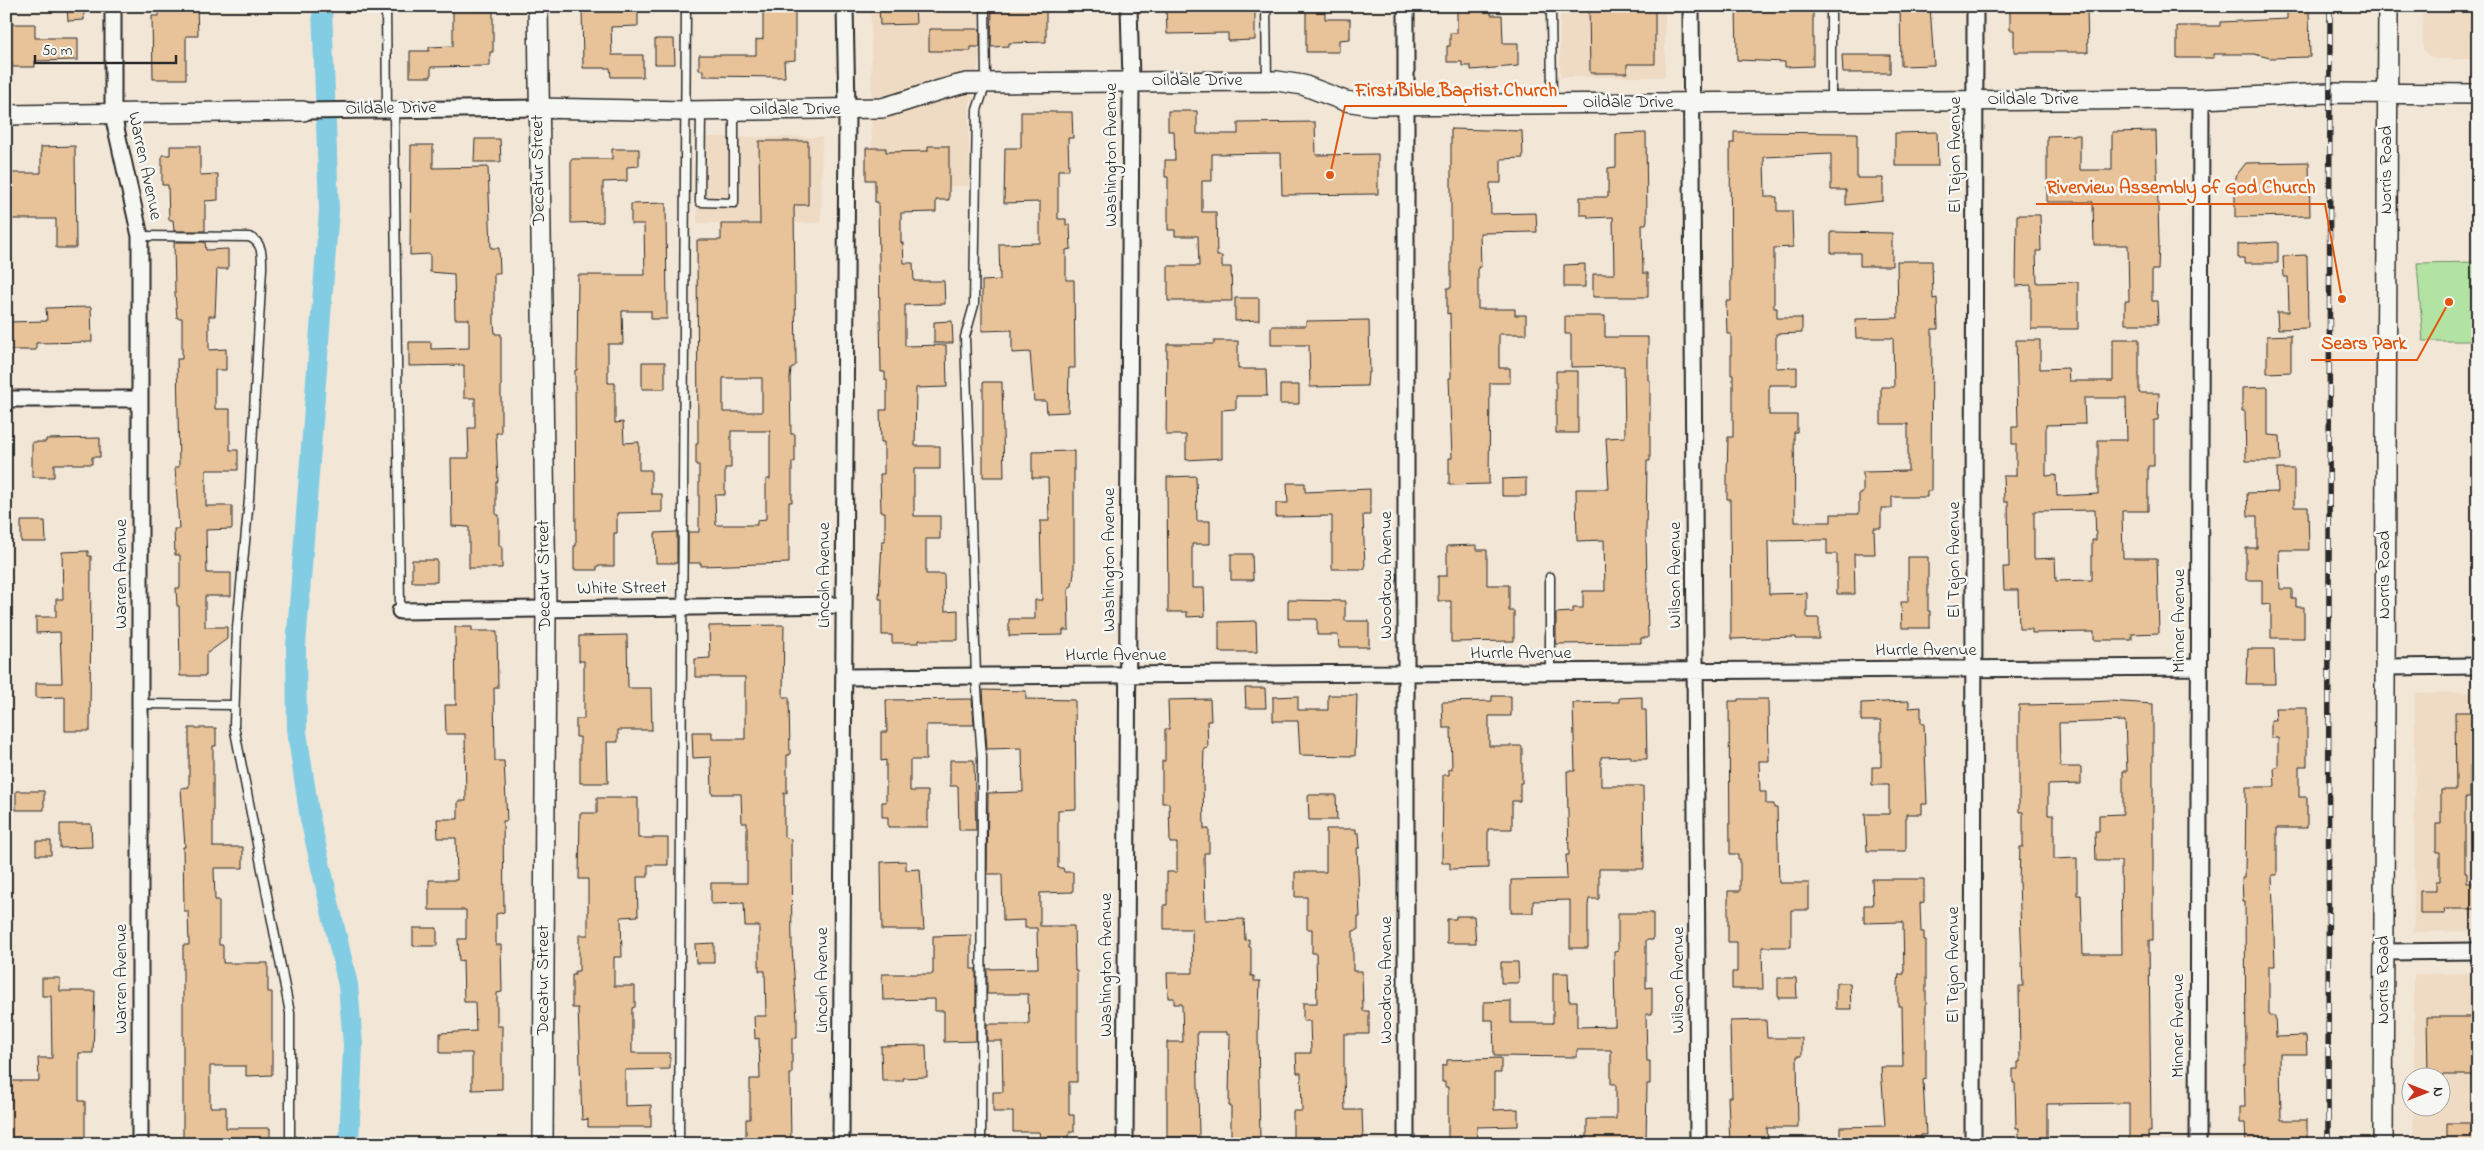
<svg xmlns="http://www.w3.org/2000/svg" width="2484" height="1150" font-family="'Indie Flower',sans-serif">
	<rect width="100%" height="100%" fill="#f2e6d7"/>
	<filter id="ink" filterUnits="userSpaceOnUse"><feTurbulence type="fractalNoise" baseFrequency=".02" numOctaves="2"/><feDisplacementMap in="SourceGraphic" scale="10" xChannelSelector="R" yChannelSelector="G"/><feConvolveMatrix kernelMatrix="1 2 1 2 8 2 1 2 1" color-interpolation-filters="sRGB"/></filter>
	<g filter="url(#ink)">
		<path fill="#efdbc4" d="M871 6H979L980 56 969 109V186H872Z
			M1560 6H1665V77H1560Z
			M2422 6H2478V59H2439L2429 56 2423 49Z
			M697 137H822L821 223H697Z
			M2478 692V931L2414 932 2415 693Z
			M2478 973V1144H2413L2414 1108H2442V1078L2414 1077V974Z"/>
		<path fill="#b3e3a2" stroke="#6f8766" d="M2478 262V341H2423L2417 263Z"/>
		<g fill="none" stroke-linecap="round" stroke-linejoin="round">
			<path stroke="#82cde3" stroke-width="20" d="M322 6 329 210 296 646 297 732 310 819 348 985 353 1045 349 1144"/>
		</g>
		<path fill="#e8c298" stroke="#2b2b2b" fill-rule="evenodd" d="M67 6H84V20L68 21Z
			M159 6H197L198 36H186V79H153L152 16H159Z
			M582 6H638V26L611 27 612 55H643V77H611L610 68H583Z
			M763 6H795V60L784 61 785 77 703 76V70H699V55H756V40L763 39Z
			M879 6H915L916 24 880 25Z
			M992 6H1046V42L1009 43V46L991 47Z
			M1166 6H1255V40L1228 41V33L1167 34Z
			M1457 6H1491V15H1502L1503 43H1518V66L1471 70V66H1462V62H1447V46H1450V33H1457Z
			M1589 6H1655V64H1627V73H1590Z
			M1736 6H1813V66L1785 67V62L1737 60Z
			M1900 6H1930L1934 65 1901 66Z
			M2010 6H2087L2088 52H2014V30H2010Z
			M453 9 493 11V52H490V66L431 67V77H410V51H429V47L453 46Z
			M2309 9 2310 57 2270 58 2254 54H2214V58H2177V26H2220V22L2287 19V10Z
			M1306 11H1325V19H1350V39L1339 40V52H1306Z
			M6 24H35V38H78V60L35 61V67H12V63H6Z
			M929 29H980V47H971V51H929Z
			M655 39H674L675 64H655Z
			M1842 55H1890V73H1843Z
			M1168 111H1197V134H1238V123L1315 122 1316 155 1378 154V194L1282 195 1281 153 1212 154V181H1202V212H1216L1217 256H1222V267H1231L1232 301H1168V266H1199L1198 236H1175V230H1168V177H1165V160H1175L1174 131H1168Z
			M1021 112H1072L1073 138H1068L1069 170H1058V219H1066V225H1070L1071 249 1066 250V280H1074L1075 368H1069L1068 412 1047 413 1046 401H1034L1030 352 1012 353V330L982 331V281L1000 280 999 244 1040 243V202L1004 203 1005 148H1021Z
			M1451 129 1522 131 1523 158 1501 159V183H1490L1491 214 1536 213 1537 232 1480 233 1481 267H1478V309H1515V315H1526V334H1499V368H1510V383H1490L1489 484 1449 485V458H1452L1449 378H1451L1450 313 1447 314V288H1451Z
			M2156 131 2159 244 2158 270H2152V301H2157L2158 324H2125V301H2129L2128 245H2094L2093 202H2047V136L2080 135V170H2112V132Z
			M1734 132 1857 133V178H1883V201L1846 205V190H1831V154L1764 157 1765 197H1777V211H1792L1793 247 1774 248V308H1777V318H1802V333L1776 334V368L1797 367V385H1769V415H1797V432H1794L1795 522H1831V514H1859V493H1863V472L1908 471V424H1881V387H1894L1893 338H1856L1855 319 1898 318 1897 261H1932L1933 299 1937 298 1938 329H1932L1931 491H1927V497H1892V508H1881V528H1874L1875 554H1854L1855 594H1837V554H1827V540L1768 541 1769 594 1807 593V618H1819V639H1796V637L1731 639 1730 499H1727V473L1728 437H1733V375H1731V334H1727L1726 301H1731L1730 143H1734Z
			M1937 132 1938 166H1895V133Z
			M1646 133 1647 220 1646 224H1642L1643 273H1648V297H1593V274H1614L1613 217 1588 218V215H1580V197H1608V168L1616 167V134Z
			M475 139H500L501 162H474Z
			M759 141H808V205H795L794 208 796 365 791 369 790 378 791 434H795V462H792V502H789V563L701 566V563H688V532H699V465H696V444H698L697 240H721V224H760ZM723 378H762V412H723ZM731 431H770V479H766V519L757 520V525H716L715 495H725V468H731Z
			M411 145H433V168L488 167 491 248H499L500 273H494V323L495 334H501V433H496L498 482H496V515H499V546H502V568H469V527L452 526 451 458H469L468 428H475V398H464V365L409 366V342H431V349L469 348V319H455L454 274 430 272V254L410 255Z
			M75 146 76 248H56V219H6V173H41V147Z
			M170 146H200V175L218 174V200L205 201V231H174L173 220H169L168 185H162V155H170Z
			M928 146H949V200H936V212L901 213V243H903L904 263H913L914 281H944L945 304 905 305V346L946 345 947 387 916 388 915 446H940V469H914V516H940V539H926V574H944L945 611 958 610V640H919V643H892V635H882V599H879L882 541H885V512H881L880 474H884V442H881L880 410H887V380H885V372H881L878 202H875V180H866V148H886V152L928 151Z
			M612 149H639V166L627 167V181L603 182V222L571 223V159H612Z
			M2309 162 2310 216 2235 217V177L2246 163Z
			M666 203 667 319H651V311H622L623 344H608V383H615V423L623 422 624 443 639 442V470H651V494H662V512L617 513V533H614V566H597V570H574V546H576L575 370H577L578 275H645L644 224H631V204Z
			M2017 215H2040L2041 251H2036L2037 283 2078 282V329H2031V285L2016 286Z
			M1831 232 1892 233V266H1860V253H1831Z
			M174 242H205L206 250 228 249V269H217L215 316H209V350L226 349V370H215V409H230V450H238V470H206V506H232V529L206 530 207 573H231V596H205V627H227V639L206 654V676H180L179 606H177L176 588H180V555H175L174 529H179L175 467H179L177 359H182V318H177L175 293Z
			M2278 242V263H2244V258H2238V244Z
			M2307 255 2308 328 2278 329 2277 312H2289L2288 277H2284L2283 256Z
			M1585 264V287H1564V265Z
			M1235 298H1259V320L1235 321Z
			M91 307 92 342 36 343V350H6V322L47 321 46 308Z
			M1565 316H1605V337H1648V380H1650V461H1647L1646 533 1648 638H1641V643L1556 644V613L1573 612V608H1583V591H1605L1604 540 1577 541 1576 489H1609L1606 438 1625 437 1624 366 1571 367V334H1565Z
			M1369 320 1370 373H1368L1367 386 1310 387 1309 345H1271V326H1306V321Z
			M952 321 953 343H934V322Z
			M2291 335V372L2267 373V336Z
			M2113 339H2139V393H2159L2158 420H2154V466H2148V511H2122L2123 558H2157L2159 633 2132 634V640H2094V632L2032 633V629H2019L2018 590H2004L2003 567H2009L2008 502H2004L2003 476H2016V444H2012V427H2018L2016 340H2040V369L2068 368 2069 381H2113ZM2084 398H2126L2127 440H2098V494L2057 496 2056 475 2046 476V425L2085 424ZM2095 510 2096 540H2092V580L2056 581 2055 558 2034 559V511Z
			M1214 341H1238V369H1266L1267 396H1236V409L1222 410V458L1186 460V435H1166L1167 344H1214Z
			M642 362H665V389H642Z
			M1556 371H1578V433H1556Z
			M983 382H1002L1004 477H983Z
			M1280 385H1299V404H1280Z
			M2268 387V435L2280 436 2281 461H2246L2245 411H2242V388Z
			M100 438V457H92V464H54V477H32V442H46V439Z
			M1074 451V573L1072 586 1068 588 1069 630H1063V635L1009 636V619H1035V600H1042L1040 521H1049L1048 478H1032V452Z
			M2277 469H2294V507H2308L2309 550H2279L2280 589H2292V599H2296V607H2304V638H2271V604L2262 605V580H2246V548H2257V516H2248L2247 493 2278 492Z
			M1196 476 1197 521H1210V544H1192V588H1204L1205 616 1187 617V612H1168L1167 477Z
			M1526 478V496H1502V479Z
			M1287 483H1305V492L1370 489V515H1363L1365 569H1332V516L1276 517V503H1288Z
			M21 521H45L46 542H21Z
			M677 532V563H656L655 533Z
			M1477 545V550H1487V585H1509V611H1514V641L1451 642V601H1438V576H1447V546Z
			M88 551V556H91L90 731H65V697L36 698V683H62L60 632 36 633V617H56V599H63L62 552Z
			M1231 554H1252L1253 580H1231Z
			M1908 557H1928V611H1930V628H1902L1901 602H1908Z
			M412 560H437V582H412Z
			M1288 600 1345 601V621H1369V647H1339L1338 635H1317V619H1288Z
			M1256 621 1257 652H1219V622Z
			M784 625 783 697H789L790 755H787V793H784V837L791 839 792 947 797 1019V1038H792V1074H790L791 1144H746V1119H750V1079H760L759 1038 755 1039 754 1016H766L765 971H759V926H745L744 903 711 904V883H747V823H742L741 794H712L711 757 693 758 692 732H712V739H745V677H695V659L710 658 709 626Z
			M455 627H472V631H497L498 688H494L495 761H504L507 821H503L504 912 496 914V945H501L502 992 497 993V1026H502V1089L472 1090V1053H440V1033L476 1031 475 1002H464L463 960 459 961 458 939H466V910H429V880H457L456 838H438L437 819H458V801H466L465 734H446L445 705H456Z
			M627 635 628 688H651L652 730H618V742H607L608 783H580V737H576V719H584V661H579V636Z
			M2248 649H2274L2275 684H2246Z
			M1245 688H1265L1266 708H1246Z
			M983 690 1026 691V699L1075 700 1076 809 1058 810V868H1063L1064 872H1073V892L1040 893V926H1074L1075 971H1077V1082H1069V1115H1074V1132H1069V1137H1040L1039 1132H1013V1112H993V1092H1003L1002 1041H987V1024H1029L1028 994H987V969L1038 968 1037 928H1025V920L1003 921 1002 874H987L988 793 1023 792 1022 748 987 749Z
			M1328 695H1357L1355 756 1300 755 1298 721H1273V697L1298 696V710H1328Z
			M1492 696H1511V716H1489V746H1522V783H1520V801H1512V829H1488V868L1450 869V863H1442L1443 775H1449V769H1452L1451 728H1443L1442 702 1492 701Z
			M1642 697V710H1646L1647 759H1631V756L1601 757V786H1643L1644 869H1599V899H1589L1588 905V948H1570V900L1533 901V913H1511V880L1567 879 1566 855H1569L1567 771H1575L1573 703 1619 702V698Z
			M972 699 974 725H926V760H910V791H928V827H888V817H882V802H886V760L881 761V732H887L886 700Z
			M1210 699 1211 721H1207L1208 748 1204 749 1203 782 1204 829H1209V853H1204L1205 920 1244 919 1245 940 1249 939V947H1251V976H1254V981H1260L1258 1035 1260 1139 1231 1140V1106H1229L1230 1035H1227V1032H1197L1199 1137H1167V1042H1183L1182 1004H1174V998H1168L1167 973H1193L1192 929H1164V905H1167V872H1177V843H1170L1169 803H1162V761H1165V729H1169L1168 700Z
			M1738 699H1768L1769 761H1759L1760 792H1766V804H1774V808H1777L1779 883H1809V910H1791V947H1762L1763 989H1732V972H1737V942H1728V891H1740V859H1738V854H1730L1729 701H1738Z
			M1909 701V708L1921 707V723H1924L1927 804H1922V814H1906V851H1867L1865 814H1889V785H1872V767H1881V721H1861V703Z
			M2109 701 2153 704V940H2149L2151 1132H2148V1144H2129V1103L2047 1104V1139H2040V1144H2019V1128H2016L2015 1083H2013V1069H2018V1062H2020L2019 986H2023L2019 882 2020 847H2023V812H2019V705L2090 704V702ZM2125 721 2127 771H2123V814L2099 815V831H2095L2096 861H2121L2122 954H2083L2081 895H2077V858L2054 859V815H2048V785L2081 784V767H2060L2059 723Z
			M2275 708H2307V766H2299V797H2307V828H2277V875H2272L2275 966H2269V1016H2275L2276 1037 2306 1036 2307 1054H2280L2281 1120H2307V1144H2246L2245 1123H2240V1107H2245L2244 1065H2246L2245 901H2243L2242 878H2245L2246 787H2275L2274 767H2278V738H2271V720H2276Z
			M2455 712H2478V765H2470V798H2465V873H2467V883H2478V909H2444L2445 914H2420V891H2436V881H2440V852H2436V824H2441V790H2456Z
			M189 728H216V746H213V847H243V868H214L215 900H219V945H223V963H268V992H272V1075L246 1076V1066H210V1107H226V1128H270V1144H183V945H189L188 911H184L183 847H185L181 788 189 787Z
			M950 760H974L976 830H959L958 786H950Z
			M16 791H44V810H16Z
			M1308 795H1336L1337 820H1309Z
			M597 798H638V838H668V865H648V877H637L638 916 621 917 622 957H614V986H635V1007L632 1008V1053H670V1069L625 1070V1106L651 1105V1127H588V1119L582 1120 578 1008H572V975H575V971H579V935H588V879H579L580 813H597Z
			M60 824H91L92 847 60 848Z
			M1326 829H1356V833H1359L1360 848H1357L1360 917H1358V930L1353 931V971H1362L1363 1011H1369V1034H1344V1074L1345 1110H1362L1363 1139 1293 1141V1111H1302L1301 1073H1297L1296 1053H1311L1310 1021H1303V1003H1317L1316 953H1312V929H1307V897H1295V872H1326Z
			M36 841H51V855H36Z
			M906 861V870L920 869 924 930H882L881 862Z
			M1872 879H1924V902L1920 903 1921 932H1924V940H1926V1079L1923 1080 1926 1135H1920V1143L1840 1144V1127L1885 1126 1881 1067H1903L1902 1006H1898V983L1899 974H1904L1903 922 1864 923V905H1873Z
			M1618 913H1653V940H1646V988L1652 987V1014H1646L1647 1061H1650V1084H1647L1646 1144 1587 1141V1119H1616V1084H1611V1050H1577V1057L1494 1056 1493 1020H1484V1002L1511 1001V1023H1553V973H1568L1569 1001H1577V1027L1615 1026 1614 952 1618 951Z
			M1456 916H1474L1476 943H1447V919H1456Z
			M413 928H437V946H413Z
			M971 935V969H976V1041L944 1042V1011H935V999L883 1000 882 974H933V936Z
			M714 943V963H696L695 944Z
			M1501 962H1518L1519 983H1501Z
			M42 978H60V991H95L93 1053H79V1101H85V1144H13V1138H6V1081H39L38 1058H52L51 996H42Z
			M1778 978H1796L1797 998H1778Z
			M1836 983H1850L1851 1009H1836Z
			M2427 1017H2473L2474 1075H2428Z
			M1766 1020 1767 1038H1802V1056H1797L1798 1128H1767L1768 1144H1730L1728 1097H1732L1730 1021Z
			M926 1045 927 1077 903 1078V1081H882L881 1046Z
			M1501 1058V1073H1494V1110L1518 1109V1126L1477 1127 1478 1144H1448V1087H1445V1082H1442V1066L1447 1065V1060Z
			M2447 1123H2478V1140H2472V1144H2447Z"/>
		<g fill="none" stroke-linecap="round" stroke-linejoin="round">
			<g stroke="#2b2b2b" stroke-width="11">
				<path id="service" d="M386 6 387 109
					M1266 6 1267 81
					M1551 6 1552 104
					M1831 6V102
					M394 109 400 611
					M701 112 700 202 734 203V111
					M140 236 249 237C263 242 262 256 262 268L249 499 237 628 234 726 290 1013V1144
					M1550 577V672
					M141 704 234 705
					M679 1144 686 6
					M981 1144 982 758 976 676 965 337 974 305 977 110 986 83 985 6"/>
			</g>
			<g stroke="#2b2b2b" stroke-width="19">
				<path id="minor" d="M113 6V115L140 236V1144
					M1691 6 1698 1144
					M303 111 538 108
					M6 399H140
					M400 611 844 605
					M2385 667 2478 666
					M844 677 2199 667
					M2384 952 2478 951
					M841 1144 847 109 845 6
					M1125 1144 1131 81 1129 6
					M1406 1144V6
					M1973 1144 1975 6
					M2198 1144 2201 99"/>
			</g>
			<g stroke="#2b2b2b" stroke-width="22">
				<path id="tertiary" d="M538 6 546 609 543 1144
					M538 108 686 111 882 108C911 100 938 89 967 83L1277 81 1303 85 1345 101 1371 105 2201 99 2330 93 2478 94
					M6 115 303 111
					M2383 1144 2388 6"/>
			</g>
			<use href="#service" stroke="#f6f6f2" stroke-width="8"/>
			<use href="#minor" stroke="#f6f6f2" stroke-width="15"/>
			<use href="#tertiary" stroke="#f6f6f2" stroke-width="19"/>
			<g stroke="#2b2b2b" stroke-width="5.5">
				<path id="rail" d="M2328 1144 2330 6"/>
			</g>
			<use href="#rail" stroke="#f6f6f2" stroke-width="4" stroke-dasharray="11" stroke-linecap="butt"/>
		</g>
	</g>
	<g text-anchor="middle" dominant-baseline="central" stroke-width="5" stroke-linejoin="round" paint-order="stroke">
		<g font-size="18" fill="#2b2b2b" stroke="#f6f6f2">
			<text x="1197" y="81">Oildale Drive</text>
			<text x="2033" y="100">Oildale Drive</text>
			<text x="1628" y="103">Oildale Drive</text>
			<text transform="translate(391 109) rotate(-1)">Oildale Drive</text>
			<text x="795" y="110">Oildale Drive</text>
			<text transform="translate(1112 155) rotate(-90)">Washington Avenue</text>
			<text transform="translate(1956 155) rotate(-90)">El Tejon Avenue</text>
			<text transform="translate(144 166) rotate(78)">Warren Avenue</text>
			<text transform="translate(539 170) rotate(-91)">Decatur Street</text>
			<text transform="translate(2387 170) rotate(-90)">Norris Road</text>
			<text transform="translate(1110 560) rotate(-90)">Washington Avenue</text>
			<text transform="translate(1955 560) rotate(-90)">El Tejon Avenue</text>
			<text transform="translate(122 574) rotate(-90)">Warren Avenue</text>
			<text transform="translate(545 575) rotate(-91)">Decatur Street</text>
			<text transform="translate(825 575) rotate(-90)">Lincoln Avenue</text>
			<text transform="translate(1387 575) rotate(-90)">Woodrow Avenue</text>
			<text transform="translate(1676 575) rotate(-90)">Wilson Avenue</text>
			<text transform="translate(2385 575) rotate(-90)">Norris Road</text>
			<text transform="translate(622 589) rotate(-1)">White Street</text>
			<text transform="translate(2180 621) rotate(-90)">Minner Avenue</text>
			<text x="1926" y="651">Hurrle Avenue</text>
			<text x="1521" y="654">Hurrle Avenue</text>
			<text x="1116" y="656">Hurrle Avenue</text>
			<text transform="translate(1107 965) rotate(-90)">Washington Avenue</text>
			<text transform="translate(1954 965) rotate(-90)">El Tejon Avenue</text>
			<text transform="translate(122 979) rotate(-90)">Warren Avenue</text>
			<text transform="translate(544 980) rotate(-90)">Decatur Street</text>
			<text transform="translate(823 980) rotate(-90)">Lincoln Avenue</text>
			<text transform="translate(1387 980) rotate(-90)">Woodrow Avenue</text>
			<text transform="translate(1679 980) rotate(-90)">Wilson Avenue</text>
			<text transform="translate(2384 980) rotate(-90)">Norris Road</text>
			<text transform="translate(2179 1026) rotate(-90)">Minner Avenue</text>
		</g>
	</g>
	<path fill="none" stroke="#df570e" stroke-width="2" d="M1330 175L1345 106H1567M2342 299L2325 204H2036M2449 302L2417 360H2311"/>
	<g fill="#df570e" stroke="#f6f6f2" stroke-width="2">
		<circle cx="1330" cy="175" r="5"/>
		<circle cx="2342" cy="299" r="5"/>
		<circle cx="2449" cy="302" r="5"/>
	</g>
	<g font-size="19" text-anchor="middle" font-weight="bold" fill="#df570e" stroke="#f6f6f2" stroke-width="5" stroke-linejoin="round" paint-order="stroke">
		<text x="1456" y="96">First Bible Baptist Church</text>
		<text x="2181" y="193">Riverview Assembly of God Church</text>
		<text x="2364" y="349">Sears Park</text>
	</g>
	<rect width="2484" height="1150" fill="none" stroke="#f6f6f2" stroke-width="25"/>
	<rect x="12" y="12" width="2459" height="1125" fill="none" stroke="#2b2b2b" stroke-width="2" filter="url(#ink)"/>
	<g transform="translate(2426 1092) rotate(90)"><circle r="24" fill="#f6f6f2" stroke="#a5a5a2"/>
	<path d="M0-4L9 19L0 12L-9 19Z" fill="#c8321e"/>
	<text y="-8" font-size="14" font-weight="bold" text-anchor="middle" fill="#2b2b2b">N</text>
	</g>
	<path d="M35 55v8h141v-8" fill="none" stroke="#2b2b2b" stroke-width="2.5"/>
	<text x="42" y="55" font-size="15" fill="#2b2b2b" stroke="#f6f6f2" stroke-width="4" paint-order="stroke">50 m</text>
</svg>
